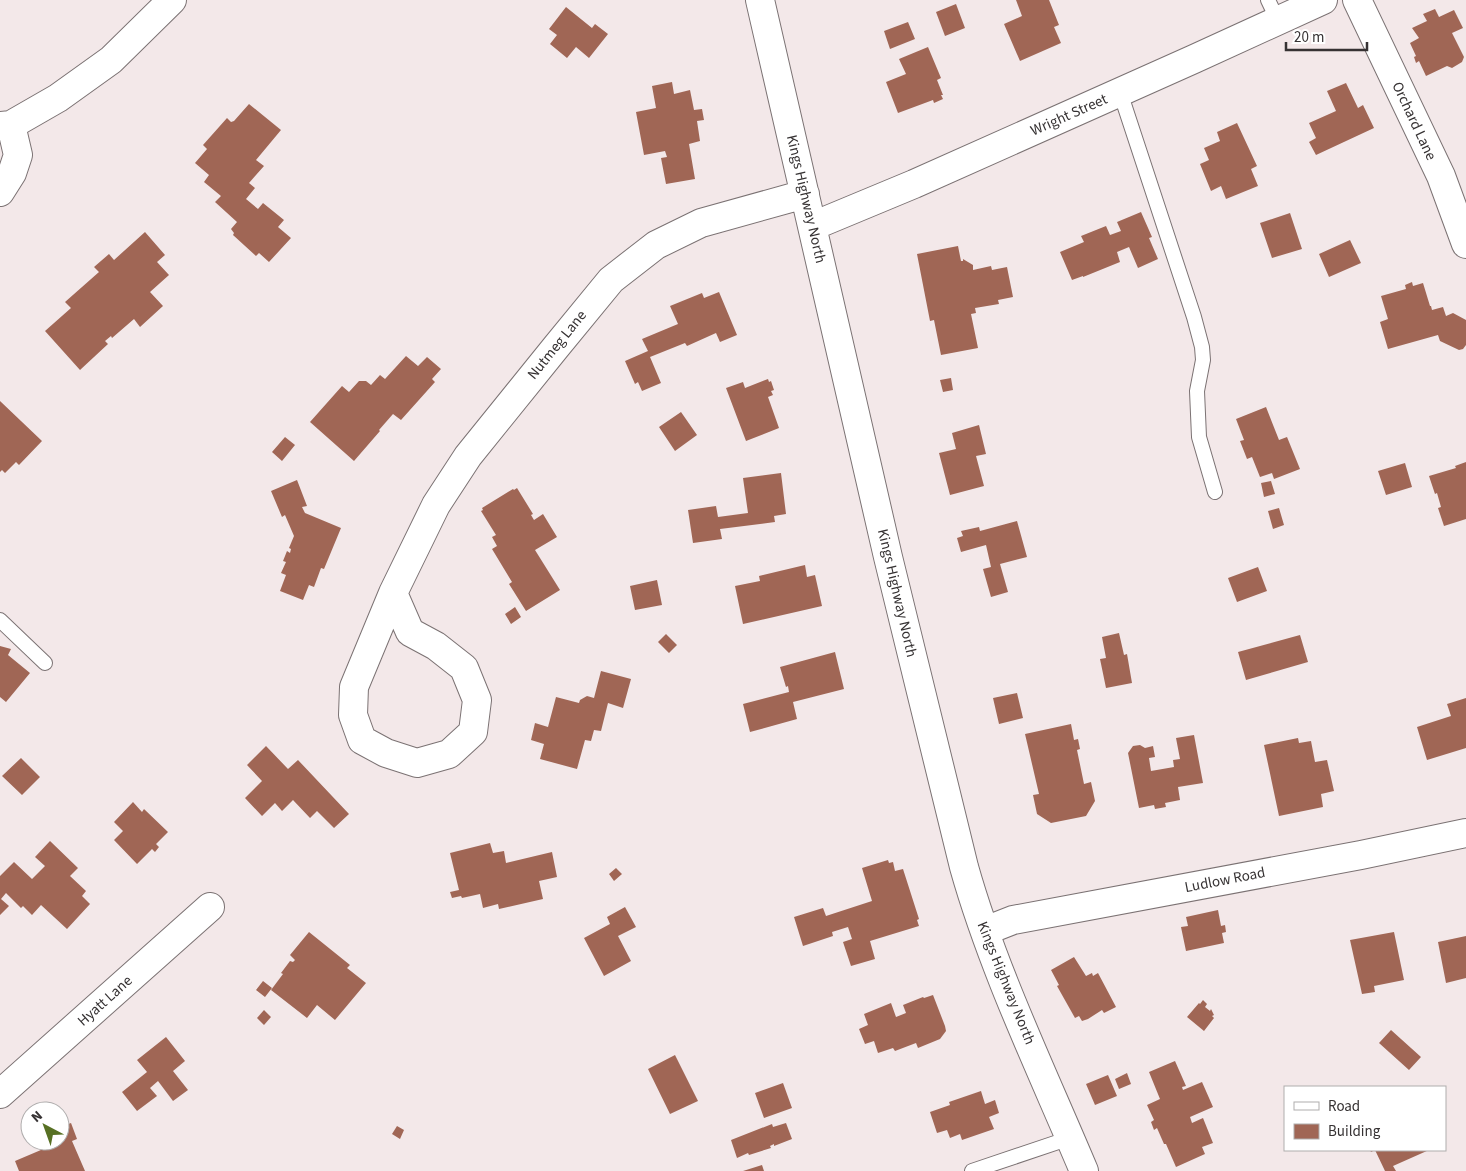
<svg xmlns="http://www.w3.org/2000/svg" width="1466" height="1171" font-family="'Source Sans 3',sans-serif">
	<rect width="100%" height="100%" fill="#f3e8e9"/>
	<path fill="#a06655" d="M1016 0H1049L1059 25 1054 27 1061 43 1020 61 1004 24 1022 16Z
		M956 4 965 28 945 36 936 12Z
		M566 7 592 28 595 24 608 34 589 58 576 47 567 58 550 44 557 35 549 29Z
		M1435 9 1439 17 1454 10 1463 28 1452 33 1464 57 1462 62 1452 68 1447 66 1426 76 1419 61 1416 63 1414 57 1416 56 1410 43 1419 38 1412 28 1427 21 1423 14Z
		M908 22 915 39 890 49 884 31Z
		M928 47 941 78 937 80 943 95H941L943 99 934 103 933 100 898 113 886 82 906 74 899 59Z
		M672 82 674 94 690 90 694 110 702 109 704 120 697 121 700 141 689 144 695 179 666 184 661 158 667 157 665 151 644 155 636 112 656 108 652 86Z
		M1346 83 1358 108 1363 105 1374 128 1316 155 1309 142 1316 138 1309 123 1336 111 1327 91Z
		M249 104 281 130 256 160 264 166 249 183 255 188 246 199 258 209 263 203 284 220 278 227 291 238 269 262 259 253 256 256 233 235 234 233 231 229 237 222 215 202 221 196 204 182 209 175 195 163 207 149 203 145 227 118 231 122 234 121Z
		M1237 123 1257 166 1251 169 1258 186 1226 199 1221 186 1211 191 1200 164 1209 160 1204 148 1220 141 1217 132Z
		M1141 212 1152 237 1149 238 1158 259 1138 268 1129 247 1117 252 1120 262 1083 277V276L1072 280 1060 252 1084 242 1081 236 1106 226 1110 235 1121 231 1117 222Z
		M1290 213 1302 249 1272 258 1260 223Z
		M145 232 165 255 157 262 169 275 150 292 163 306 140 327 134 319 112 338 111 336 105 341 108 344 80 370 45 331 71 308 65 302 99 272 94 267 109 254 114 260Z
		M1350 240 1361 263 1329 277 1319 254Z
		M958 246 961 261H963V259L973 265V270L991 266 992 270 1007 267 1013 297 998 300 999 304 975 308 976 313 971 314 978 348 941 355 934 320 930 321 917 254Z
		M1412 282 1413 286 1423 283 1430 306H1431L1432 310 1443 307 1446 316 1453 313 1466 320V345L1463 349 1459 350 1440 341 1438 335 1388 349 1380 322 1388 319 1381 296 1406 289 1405 285Z
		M719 292 737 335 720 342 716 333 687 346 685 343 650 357 661 383 642 391 638 382 635 384 625 361 648 351 642 339 678 324 670 306 702 293 704 298Z
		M406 356 418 366 427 357 441 369 432 379 435 382 401 420 393 414 379 430 380 431 354 461 310 422 342 386 349 392 359 381H366L371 385 380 375 385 379Z
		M951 378 953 390 943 392 940 380Z
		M768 379 769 382 771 381 774 390 771 391 773 395 768 397 779 428 746 441 726 388 743 382 745 388Z
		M0 401 42 441 19 465 16 462 5 473 2 470 0 472Z
		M1266 407 1279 440 1287 437 1300 469 1274 479 1272 473 1260 477 1252 457 1247 459 1240 441 1244 440 1236 419Z
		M681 412 697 435 675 451 659 427Z
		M979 425 986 454 976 456 984 486 950 495 939 453 956 449 952 433Z
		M285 437 295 445 282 461 272 452Z
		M1466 462V519L1444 526 1438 508 1441 507 1437 493 1435 494 1429 476 1456 468 1455 466Z
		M1405 463 1412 487 1386 495 1378 471Z
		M781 473 786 514 774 516 775 522 720 529 722 539 693 543 688 510 716 506 718 517 748 513 743 478Z
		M297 480 307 506 302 507 305 513 341 528 324 569 321 568 314 587 309 585 303 600 280 591 286 575 281 573 286 562 283 561 287 551 290 553 291 549 289 548 294 536 285 515 282 517 271 491Z
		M1271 481 1275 494 1264 497 1261 483Z
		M517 488 533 514 531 515 534 520 543 514 557 537 535 550 560 590 526 611 509 584 512 582 492 549 497 546 492 537 496 535 481 511 483 510 482 508 513 489 514 490Z
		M1279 508 1284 525 1273 529 1268 511Z
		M1017 521 1027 557 1000 564 1008 592 991 597 983 569 991 567 986 545 961 552 957 538 963 536 961 531 979 527 980 531Z
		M805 565 807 577 815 575 822 606 743 624 735 586 760 581 759 576Z
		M1258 567 1267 591 1237 602 1228 578Z
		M657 580 662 605 635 610 630 586Z
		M515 607 521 617 511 624 505 614Z
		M1119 633 1124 655 1127 654 1132 683 1106 688 1100 659 1106 658 1102 637Z
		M666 634 677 645 669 653 658 642Z
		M1300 635 1308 662 1246 680 1238 652Z
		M0 646 11 649 8 655 30 673 6 702 0 697Z
		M835 652 844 689 793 702 797 719 750 732 743 704 789 692 788 686 786 687 780 667Z
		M601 671 631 679 623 708 608 703 601 731 594 730 591 741 585 740 577 769 540 759 544 744 531 740 535 723 548 727 556 697 579 703 580 700 587 696 594 698Z
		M1017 693 1023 718 999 724 993 698Z
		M1466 698V748L1427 760 1417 727 1451 716 1447 704Z
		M1071 724 1074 740 1078 739 1080 749 1077 750 1084 784 1091 782 1095 801 1086 816 1051 823 1037 814 1033 795 1039 794 1025 734Z
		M1194 735 1203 783 1178 787 1180 800 1165 803 1166 807 1155 809 1154 805 1139 808 1128 753 1133 746 1140 745 1145 748 1153 746 1155 757 1149 758 1151 771 1174 767 1173 760 1180 759 1176 738Z
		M1298 738 1299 743 1311 741 1315 762 1327 760 1334 791 1321 794 1323 807 1279 816 1264 745Z
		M266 746 288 769 298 760 349 814 334 828 317 811 310 818 293 800 282 811 275 803 262 816 245 798 262 781 247 765Z
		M21 758 40 777 22 795 2 776Z
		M133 802 142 812 144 809 168 832 156 844 159 847 155 852 152 849 137 864 114 840 123 831 114 822Z
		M50 841 78 868 70 876 86 891 82 896 90 904 67 929 41 905 32 915 23 906 21 908 6 893 1 899 9 906 0 915V876L14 862 32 879 45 866 35 857Z
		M490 843 493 853 504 851 506 863 552 852 557 877 539 881 543 899 499 909 498 904 483 908 480 894 462 898 461 896 452 898 450 892 459 890 450 853Z
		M888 860 889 863 893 862 895 871 903 869 919 919 917 920 919 926 870 941 875 959 851 966 843 942 852 939 848 927 832 932 833 936 803 946 794 917 823 908 826 916 872 901 862 868Z
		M616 868 622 874 614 881 609 874Z
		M625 907 636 927 618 936 631 961 604 976 584 938 610 924 607 917Z
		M1218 910 1221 926 1225 925 1226 932 1222 933 1224 943 1186 951 1181 927 1188 926 1186 917Z
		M309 932 350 965 347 968 366 983 335 1020 317 1005 307 1018 271 990 283 974 281 973 290 961 293 962 295 960 290 955Z
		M1394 932 1404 980 1374 986 1375 992 1362 994 1350 940Z
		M1466 936V978L1446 983 1438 942Z
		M1074 957 1086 976 1092 973 1093 976 1098 973 1116 1007 1104 1013 1102 1010 1088 1019 1082 1021 1079 1016 1075 1018 1057 986 1059 985 1051 970Z
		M263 981 272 988 265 997 256 990Z
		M933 995 945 1026 946 1031 940 1039 918 1048 916 1043 895 1051 893 1048 878 1053 874 1041 865 1044 859 1029 868 1025 864 1014 891 1003 896 1017 906 1013 903 1005 923 997 924 998Z
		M1203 1000 1207 1004 1205 1007 1210 1011 1211 1009 1214 1015 1212 1016 1214 1018 1204 1031 1187 1017 1199 1003 1200 1004Z
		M264 1010 271 1017 264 1025 257 1018Z
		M1391 1030 1421 1057 1409 1070 1379 1043Z
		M166 1037 185 1061 173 1071 188 1090 173 1101 158 1081 150 1088 157 1096 137 1111 122 1092 147 1072 137 1060Z
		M675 1055 698 1101 670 1114 648 1069Z
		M1175 1061 1186 1086 1182 1087 1183 1090 1202 1082 1213 1107 1190 1117 1192 1123 1203 1118 1213 1143 1202 1147 1205 1154 1176 1167 1166 1144H1164L1157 1128 1154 1130 1151 1122 1154 1120 1147 1105 1160 1099 1149 1072Z
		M1127 1073 1131 1084 1119 1089 1115 1079Z
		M1108 1075 1117 1096 1095 1105 1086 1084Z
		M783 1083 792 1108 764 1118 755 1093Z
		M981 1091 985 1104 995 1100 999 1113 989 1117 994 1129 962 1140 960 1134 950 1138 947 1130 937 1133 930 1112 950 1105 949 1102Z
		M71 1123 77 1139 72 1141 85 1171H19L15 1161 48 1147 46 1141H60V1127Z
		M786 1123 792 1139 774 1146V1144L770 1146 771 1148 749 1155 748 1153 737 1158 731 1140 772 1124 773 1127Z
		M397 1126 404 1130 400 1139 392 1134Z
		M1370 1150H1429L1393 1166 1396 1171H1385L1375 1150 1371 1152Z
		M762 1165 764 1171H743Z"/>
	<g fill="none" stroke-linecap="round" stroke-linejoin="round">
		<g stroke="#7b7273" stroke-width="16">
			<path id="service" d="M1268 0 1278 21
				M1120 92 1194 317 1202 347 1203 360 1197 391 1199 437 1215 492
				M0 620 45 663
				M972 1171 1070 1138"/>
		</g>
		<g stroke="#7b7273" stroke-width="30">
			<path id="minor" d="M760 0 888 557 964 867C993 970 1042 1071 1084 1171
				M1357 0 1441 176 1466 244
				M0 126 11 125 58 98 111 60 172 0
				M0 192 12 173 18 155 11 125
				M813 226 914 184 1194 59 1323 0
				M393 593 410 632 436 646 464 668 477 700 473 732 449 754 417 763 386 753 362 740 353 715 354 687 393 593 436 505 468 456 556 347 611 280 656 245 701 223 805 194
				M985 931 1013 920 1361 855 1466 833
				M0 1094 210 907"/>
		</g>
		<use href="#service" stroke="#fff" stroke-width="14"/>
		<use href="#minor" stroke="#fff" stroke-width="28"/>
	</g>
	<g text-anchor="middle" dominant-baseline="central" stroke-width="5" stroke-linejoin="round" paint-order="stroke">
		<g font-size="15" fill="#363233" stroke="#fff">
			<text transform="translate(1069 115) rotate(-24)">Wright Street</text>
			<text transform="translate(1414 121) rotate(65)">Orchard Lane</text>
			<text transform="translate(806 199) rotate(77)">Kings Highway North</text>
			<text transform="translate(557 345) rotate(-51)">Nutmeg Lane</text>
			<text transform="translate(897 593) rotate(77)">Kings Highway North</text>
			<text transform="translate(1225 880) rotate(-11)">Ludlow Road</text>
			<text transform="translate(1006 983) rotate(68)">Kings Highway North</text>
			<text transform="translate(105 1001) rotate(-42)">Hyatt Lane</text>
		</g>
	</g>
	<rect x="1284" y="1086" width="162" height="65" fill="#ffffff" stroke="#afadad"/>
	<rect x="1294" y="1102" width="25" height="8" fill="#ffffff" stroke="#afadad"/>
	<text x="1328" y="1111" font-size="15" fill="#363233">Road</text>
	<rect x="1294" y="1124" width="25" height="15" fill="#a06655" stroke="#afadad"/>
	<text x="1328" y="1136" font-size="15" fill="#363233">Building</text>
	<g transform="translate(45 1126) rotate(319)"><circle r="24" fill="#ffffff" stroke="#afadad"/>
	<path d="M0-4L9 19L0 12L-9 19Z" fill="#577023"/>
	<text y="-8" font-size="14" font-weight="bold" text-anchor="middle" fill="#363233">N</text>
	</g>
	<path d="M1286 42v8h81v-8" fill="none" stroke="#363233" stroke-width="2.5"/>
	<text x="1294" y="42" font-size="15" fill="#363233" stroke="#ffffff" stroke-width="4" paint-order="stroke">20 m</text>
</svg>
